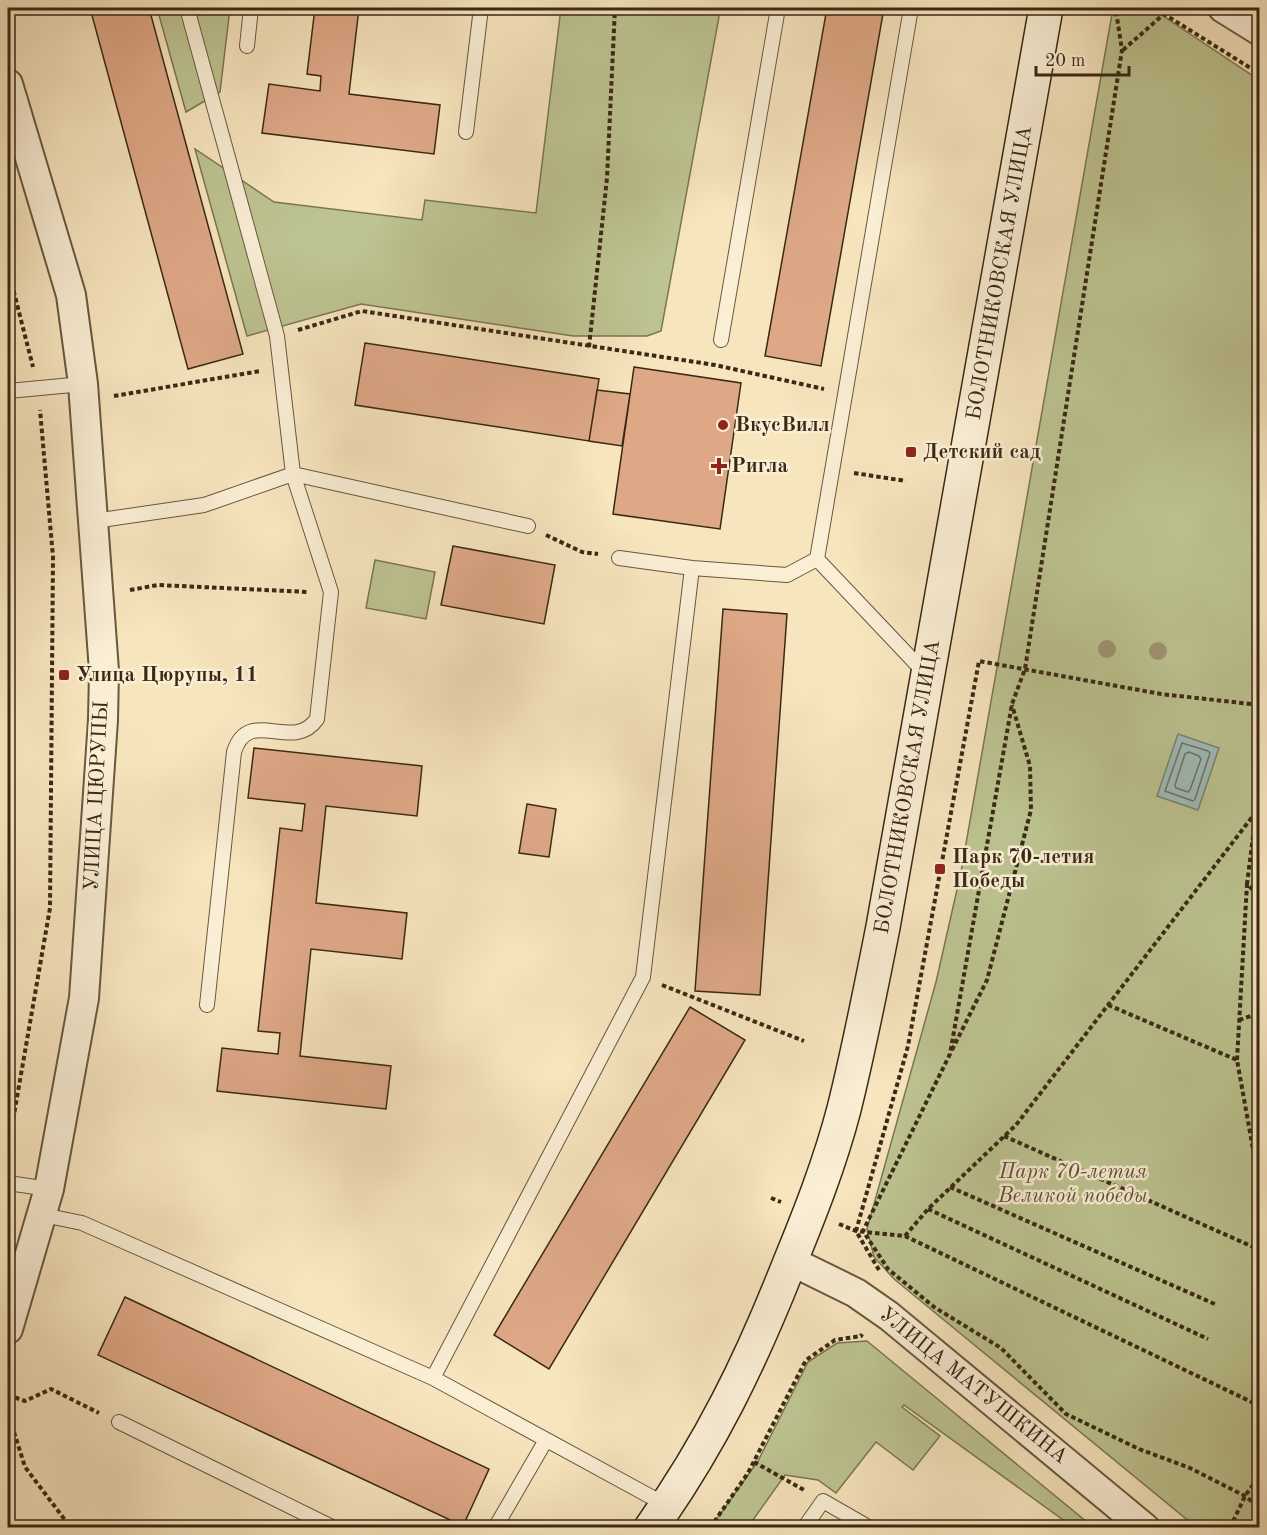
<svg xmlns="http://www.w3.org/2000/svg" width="1267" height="1535" font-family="'Old Standard TT',serif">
	<rect width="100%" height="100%" fill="#f7e5be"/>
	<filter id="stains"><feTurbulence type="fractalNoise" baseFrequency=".00333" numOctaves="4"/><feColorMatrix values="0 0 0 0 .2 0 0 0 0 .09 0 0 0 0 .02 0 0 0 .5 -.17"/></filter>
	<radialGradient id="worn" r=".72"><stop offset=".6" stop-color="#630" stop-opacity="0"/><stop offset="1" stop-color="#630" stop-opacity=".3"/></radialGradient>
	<path fill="#bdc491" stroke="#7b7652" stroke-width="1.5" d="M157 8H230L220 92 186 112Z
		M561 8H714L719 17 661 331 647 336H573L361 304 247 336 195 149 274 202 422 220 425 200 536 213Z
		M1113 8H1151L1259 80V1527H1196L894 1279 874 1257 867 1229 936 982 961 872Z
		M375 560 435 572 426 619 366 608Z
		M867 1341 1093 1527H1073L904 1405 902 1407 940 1436 913 1470 876 1442 836 1493 818 1480 785 1475 748 1527H711L758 1461 808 1362 837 1343Z"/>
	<path fill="#a0bdba" stroke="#778278" stroke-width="1.5" d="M1178 734 1219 748 1198 810 1157 796Z"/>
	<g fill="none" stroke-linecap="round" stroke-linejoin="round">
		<path stroke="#6c7367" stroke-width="1.5" d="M1182 743 1208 751 1210 753 1195 799 1193 801 1165 791Z
			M1189 752 1199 756 1201 759 1190 790 1188 792 1176 788 1175 785 1185 754Z"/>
	</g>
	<path fill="#dea887" stroke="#392914" stroke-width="1.5" d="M90 8H149L243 354 188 369Z
		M315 8H359L349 94 440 105 434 154 262 133 269 84 320 91 321 76 307 74Z
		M827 8H884L821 366 765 356Z
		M365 343 599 379 589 441 355 405Z
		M634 367 741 383 720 529 613 514Z
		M597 390 630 394 622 446 589 441Z
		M453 546 555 565 544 624 441 605Z
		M723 609 787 614 760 995 695 991Z
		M254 748 422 766 417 816 326 806 316 903 407 913 402 959 311 949 300 1056 391 1066 386 1109 217 1091 222 1048 278 1054 280 1033 258 1031 280 828 302 831 305 804 248 798Z
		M527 804 556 809 549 857 519 853Z
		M690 1007 745 1040 549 1369 494 1335Z
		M125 1297 489 1469 463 1526 98 1355Z"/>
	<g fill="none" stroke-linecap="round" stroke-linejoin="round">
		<g stroke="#68583e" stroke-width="16">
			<path id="lane" d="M187 8 277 336 293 474 331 592 317 719C292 754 249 705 234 752L207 1005
				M247 46 251 8
				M466 132 481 8
				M721 340 778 8
				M8 391 83 384
				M94 521 204 505 293 474 528 526
				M619 558 692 568
				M817 559 925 673
				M8 1183 49 1189
				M43 1215 82 1223 433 1378 666 1505
				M433 1378 643 977 692 568 787 575 817 559 911 8
				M119 1422 334 1528
				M495 1528 546 1440
				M804 1528 823 1501 870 1528"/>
		</g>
		<g stroke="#68583e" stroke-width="32">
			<path id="street" d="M1223 8 1260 31
				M8 84 71 295 83 384 104 671 103 720 84 998 49 1189 8 1329
				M791 1261 856 1293 889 1316 1145 1528"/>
		</g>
		<g stroke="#392914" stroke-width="36">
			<path id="secondary" d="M651 1528C711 1443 750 1363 788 1267 809 1216 830 1163 844 1109 859 1049 871 988 883 927L1046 8"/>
		</g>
		<path stroke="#392914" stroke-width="4" stroke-dasharray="4.5 3" stroke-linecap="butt" d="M1122 8 1116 11 1122 50 1025 669 1012 704 950 1054 863 1231 888 1269 934 1307 1001 1348 1066 1414 1139 1449 1190 1468 1245 1496 1260 1508
			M1149 8 1164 14 1260 74
			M1123 50 1164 14
			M8 269 33 367
			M298 330 362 311 715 365 824 389
			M589 347 607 178 615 8
			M114 396 260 371
			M854 473 906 481
			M546 535 582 552 598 554
			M130 590 158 585 309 592
			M1256 813 1247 884 1260 897
			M662 985 804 1041
			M1108 1005 1237 1060 1260 1188
			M1239 1020 1260 1013
			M952 1050 987 980 1031 810 1030 766 1012 705
			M1237 1060 1247 884
			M1004 1136 1260 1250
			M8 1149 50 908 53 557 40 410
			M950 1187 1217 1305
			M771 1198 781 1202
			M928 1209 1208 1339
			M839 1224 856 1231 905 1236 1260 1406
			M905 1236 928 1209 1016 1125 1256 812 1260 798
			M879 1270 856 1231 908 1046 979 661 1161 694 1260 705
			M8 1395 25 1401 51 1389 99 1413
			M14 1432 25 1467 71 1528
			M754 1462 804 1490
			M710 1528 748 1473 806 1360 835 1340 861 1336 862 1334
			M1230 1528 1245 1496 1260 1475"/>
		<use href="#lane" stroke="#faeed5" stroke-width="14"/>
		<use href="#street" stroke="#faeed5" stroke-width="28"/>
		<use href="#secondary" stroke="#faeed5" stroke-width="33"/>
	</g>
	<g fill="#a19372">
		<circle cx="1107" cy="649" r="9"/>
		<circle cx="1158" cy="651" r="9"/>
	</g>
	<g fill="#8f2418" stroke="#faeed5" stroke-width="2">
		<circle cx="723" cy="425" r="6"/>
		<rect x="905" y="446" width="12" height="12" rx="3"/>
		<path d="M716 457h6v6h6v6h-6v6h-6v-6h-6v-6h6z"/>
		<rect x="58" y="669" width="12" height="12" rx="3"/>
		<rect x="934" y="863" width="12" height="12" rx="3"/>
	</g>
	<g text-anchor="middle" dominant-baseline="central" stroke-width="5" stroke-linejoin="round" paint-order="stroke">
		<g font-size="21" fill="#392914" stroke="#faeed5">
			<text transform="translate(1000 273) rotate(-80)">БОЛОТНИКОВСКАЯ УЛИЦА</text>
			<text transform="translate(908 787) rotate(-80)">БОЛОТНИКОВСКАЯ УЛИЦА</text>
			<text transform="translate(97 796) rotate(-87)">УЛИЦА ЦЮРУПЫ</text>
			<text transform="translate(973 1386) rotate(39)">УЛИЦА МАТУШКИНА</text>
		</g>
		<g font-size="21" font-weight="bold" fill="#392914" stroke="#faeed5" text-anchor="start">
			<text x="735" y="425">ВкусВилл</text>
			<text x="923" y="452">Детский сад</text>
			<text x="731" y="466">Ригла</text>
			<text x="76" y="675">Улица Цюрупы, 11</text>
			<text x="952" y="857">Парк 70-летия<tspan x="952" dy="24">Победы</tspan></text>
		</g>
		<g font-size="21" font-style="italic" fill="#5a5033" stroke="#faeed5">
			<text x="1073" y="1172">Парк 70-летия<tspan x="1073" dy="24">Великой победы</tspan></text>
		</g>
	</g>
	<rect width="1267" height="1535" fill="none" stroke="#f7e5be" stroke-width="30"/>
	<rect x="9" y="9" width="1249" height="1517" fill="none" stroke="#392914" stroke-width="3"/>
	<rect x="15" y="15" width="1237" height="1505" fill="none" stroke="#392914" stroke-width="1.5"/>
	<path d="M1036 66v9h93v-9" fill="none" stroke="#392914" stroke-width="3"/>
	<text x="1045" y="66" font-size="18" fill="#392914" stroke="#faeed5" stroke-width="4.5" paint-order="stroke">20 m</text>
	<rect width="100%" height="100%" filter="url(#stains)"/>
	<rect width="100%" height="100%" fill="url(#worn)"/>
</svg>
